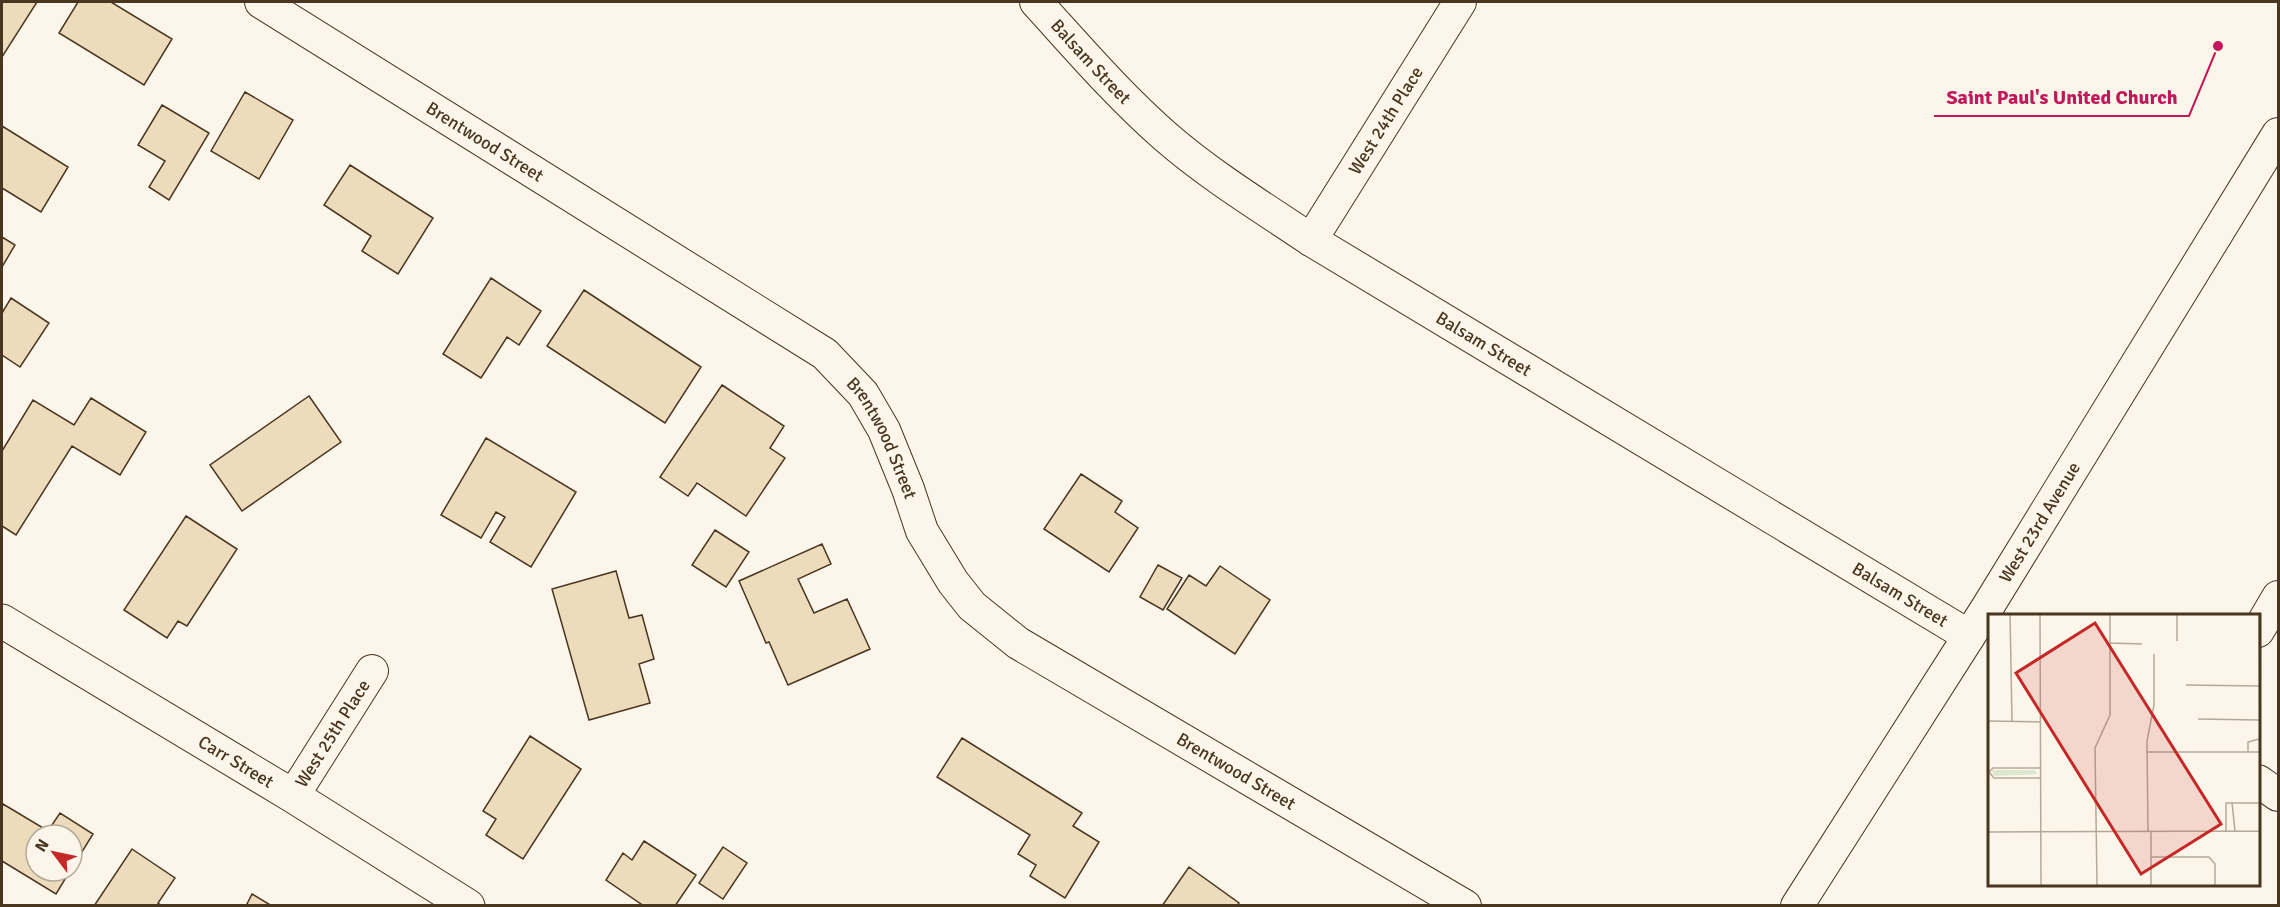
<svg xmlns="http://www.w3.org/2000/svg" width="2280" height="907" font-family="Signika,sans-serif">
	<rect width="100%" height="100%" fill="#fbf6e9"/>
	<path fill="#ecdcbc" stroke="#4a3520" stroke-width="1.5" d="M2 2H37L2 57Z
		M78 2H111L172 39 144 85 59 33Z
		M245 92 293 120 259 179 211 151Z
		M162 105 209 133 169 200 149 187 165 161 138 145Z
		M2 126 68 167 41 212 2 188Z
		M350 165 433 218 398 274 362 251 371 236 324 205Z
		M2 237 15 245 2 267Z
		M491 278 541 311 519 345 507 337 481 378 443 354Z
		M584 290 701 367 665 423 547 346Z
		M11 298 49 323 20 367 2 355V313Z
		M722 385 784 426 770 448 785 458 746 516 697 483 688 496 660 477Z
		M309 396 341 442 242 511 210 465Z
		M91 398 146 432 120 475 72 446 16 535 2 526V451L33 400 74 425Z
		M486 438 576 492 531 567 490 542 505 517 496 512 481 538 441 515Z
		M1081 474 1122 501 1115 512 1138 528 1109 572 1044 529Z
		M186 516 237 549 187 626 178 621 167 638 124 610Z
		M715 530 749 552 726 587 692 565Z
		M822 544 831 564 798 579 814 613 847 599 870 649 788 685 769 642 766 643 739 581Z
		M1158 565 1182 578 1163 610 1140 597Z
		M1220 566 1270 600 1235 654 1167 609 1189 575 1206 586Z
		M616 571 629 618 642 615 654 659 639 664 650 703 589 720 552 589Z
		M530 736 581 769 523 859 486 835 496 819 483 811Z
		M962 738 1082 813 1073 826 1099 842 1065 898 1030 876 1036 865 1018 854 1030 835 937 777Z
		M3 804 48 831 60 813 93 834 72 868V835H36V871H70L56 894 2 861V807Z
		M644 841 696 875 675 906H644L606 880 623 853 632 860Z
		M723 847 747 863 723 899 699 883Z
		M132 849 175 878 158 903 162 906H94Z
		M1189 867 1239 903 1237 906H1162Z
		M252 894 272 906H246Z"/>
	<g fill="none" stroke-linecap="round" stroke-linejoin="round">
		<g stroke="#4a3520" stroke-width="34">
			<g id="street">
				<path id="s1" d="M261 2 825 354 863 394 884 430 908 489 922 531 953 582 972 606 1018 643 1465 906"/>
				<path id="s2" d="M1036 2C1078 48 1119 96 1166 137 1211 176 1262 207 1311 240L1969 636"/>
				<path id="s3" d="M1311 240 1460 2"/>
				<path d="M2258 631 2278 597"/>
				<path d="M2258 781 2278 795"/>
				<path id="s4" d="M293 796 372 671"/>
				<path id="s5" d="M1797 906 1987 608 2278 134"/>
			</g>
		</g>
		<g stroke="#4a3520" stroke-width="35">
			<g id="secondary">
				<path id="s6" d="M2 621 293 796 468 906"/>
			</g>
		</g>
		<use href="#street" stroke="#fbf6e9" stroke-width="32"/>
		<use href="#secondary" stroke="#fbf6e9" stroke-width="33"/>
	</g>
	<g text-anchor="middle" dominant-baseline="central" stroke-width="4.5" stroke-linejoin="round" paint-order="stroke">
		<g font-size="18" fill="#4a3520" stroke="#fbf6e9">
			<text stroke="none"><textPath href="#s2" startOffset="81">Balsam Street</textPath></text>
			<text stroke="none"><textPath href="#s3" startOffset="141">West 24th Place</textPath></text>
			<text stroke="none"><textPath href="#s1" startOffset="264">Brentwood Street</textPath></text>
			<text stroke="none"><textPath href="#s2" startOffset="567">Balsam Street</textPath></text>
			<text stroke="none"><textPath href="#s1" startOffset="768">Brentwood Street</textPath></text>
			<text stroke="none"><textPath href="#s5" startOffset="454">West 23rd Avenue</textPath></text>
			<text stroke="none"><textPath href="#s2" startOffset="1053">Balsam Street</textPath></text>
			<text stroke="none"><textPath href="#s4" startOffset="74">West 25th Place</textPath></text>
			<text stroke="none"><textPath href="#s6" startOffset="273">Carr Street</textPath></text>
			<text stroke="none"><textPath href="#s1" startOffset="1272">Brentwood Street</textPath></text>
		</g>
	</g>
	<g transform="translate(1988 614)">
		<rect width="272" height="272" fill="#fbf6e9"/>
		<path d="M4 156H47L49 160 6 162Z" fill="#dce7d0"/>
		<path fill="none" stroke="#b4a999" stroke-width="1.5" d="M22 0 24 107M52 0 53 271M189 0V27M271 0 272 147M122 29 154 30M198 71 271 72M210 105 271 106M0 107 53 108M158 138H271M260 138V128L271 125M52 164H6L1 158 5 154H52M244 189H272M272 197V258M238 217V189H244L247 217M0 218 272 217M160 218 159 127 166 91V40M163 243H221L227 250V271M109 271 107 134 122 101V0M163 271V218"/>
		<path fill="#c62828" fill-opacity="0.15" stroke="#c62828" stroke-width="3" d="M107 9 233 210 153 260 28 59Z"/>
		<rect width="272" height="272" fill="none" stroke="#4a3520" stroke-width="3"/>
	</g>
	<path fill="none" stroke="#c2185b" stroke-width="2" d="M2218 46L2189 116H1934"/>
	<circle fill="#c2185b" stroke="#fbf6e9" stroke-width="2" cx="2218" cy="46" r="6"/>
	<g font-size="20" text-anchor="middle" font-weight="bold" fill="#c2185b" stroke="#fbf6e9" stroke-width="4.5" stroke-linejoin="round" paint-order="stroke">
		<text x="2062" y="104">Saint Paul's United Church</text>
	</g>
	<rect width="2280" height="907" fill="none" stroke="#4a3520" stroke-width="6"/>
	<g transform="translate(54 853) rotate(302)"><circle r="28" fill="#fbf6e9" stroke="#b4a999" stroke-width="1.5"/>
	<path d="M0-4.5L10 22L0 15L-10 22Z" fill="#c62828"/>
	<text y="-9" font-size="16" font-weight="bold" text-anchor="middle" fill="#4a3520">N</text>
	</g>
</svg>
